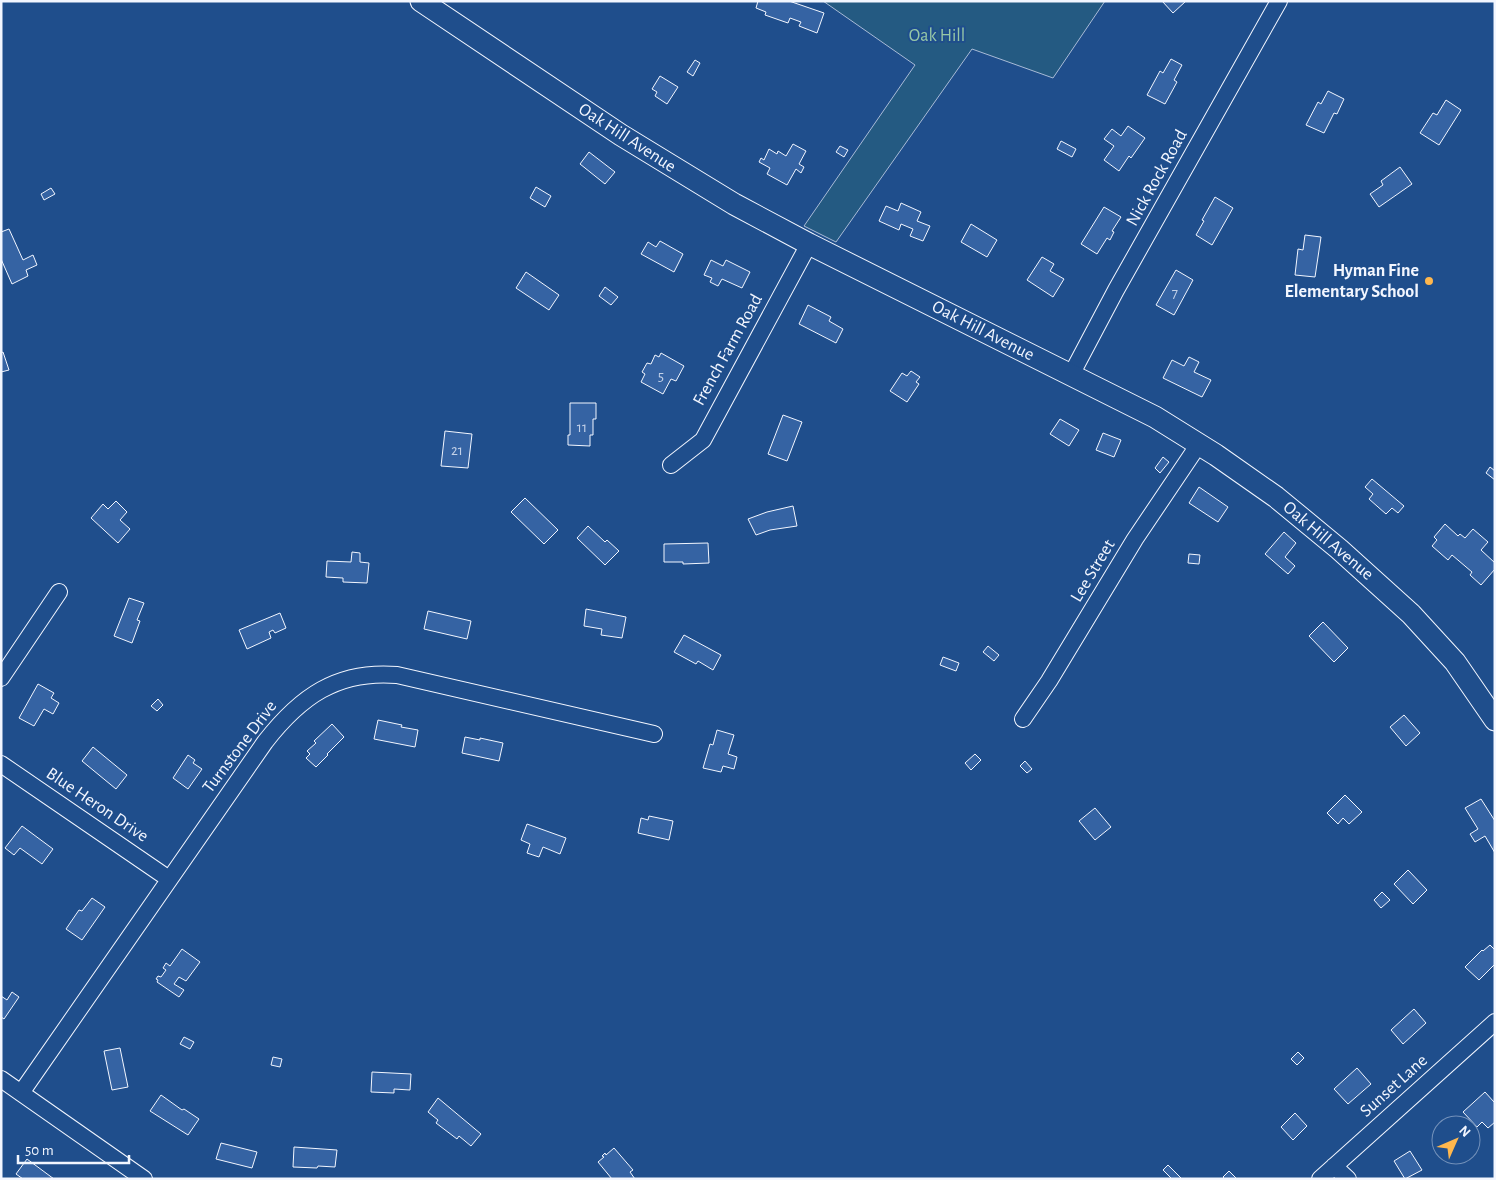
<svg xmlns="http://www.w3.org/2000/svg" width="1496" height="1180" font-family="'Alegreya Sans',sans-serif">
	<rect width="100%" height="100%" fill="#1f4e8c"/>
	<path fill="#245a82" stroke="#a8bbd7" d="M823 1H1105L1053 78 972 49 836 242 804 226 915 65Z"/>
	<path fill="#3563a3" stroke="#f2f6ff" d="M758 1H789L824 13 817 33 799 26 801 22 790 18 788 23 765 15 766 12 756 8Z
		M1162 1H1186L1173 13Z
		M1171 59 1182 65 1174 80 1177 82 1165 104 1147 95 1160 71 1163 73Z
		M695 60 700 63 693 76 687 72Z
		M660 76 678 87 667 104 655 96 657 92 652 89Z
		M1328 91 1344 99 1337 114 1334 113 1324 133 1306 125 1318 102 1321 104Z
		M1446 100 1461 110 1439 145 1420 133 1433 113 1437 115Z
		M1128 126 1145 138 1131 158 1129 156 1119 171 1104 160 1114 146 1104 139 1112 129 1121 136Z
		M1061 141 1076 149 1072 157 1057 149Z
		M793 144 806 151 799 164 804 167 801 173 796 169 787 185 767 174 770 168 759 162 761 158 764 160 769 149 777 154 778 151 786 156Z
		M840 146 848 150 844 157 836 152Z
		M589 152 615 172 605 184 580 164Z
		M1400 167 1412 184 1379 207 1370 194 1383 185 1381 181Z
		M536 187 551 196 545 207 530 198Z
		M51 188 55 194 44 200 41 194Z
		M1215 197 1233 208 1212 245 1196 235 1204 221 1202 220Z
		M901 203 921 212 917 221 930 226 923 241 910 236 913 229 901 224 899 230 879 221 886 206 898 211Z
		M1104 207 1121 217 1112 231 1114 232 1110 240 1107 238 1097 254 1081 244Z
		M971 224 997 240 987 257 961 242Z
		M9 229 23 260 33 255 37 265 26 270 28 276 12 284 1 259V232Z
		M1305 235 1321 237 1315 277 1295 275 1298 249 1303 250Z
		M660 241 683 254 674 272 641 254 648 242 656 247Z
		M1042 257 1054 264 1050 271 1064 279 1053 297 1027 280Z
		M711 260 723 266 726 260 750 272 742 288 722 279 718 286 710 282 712 278 704 275Z
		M1176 270 1193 280 1174 315 1156 305Z
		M526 272 559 295 549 310 516 288Z
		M605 287 618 297 611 305 599 296Z
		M808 305 831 317 829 321 843 329 836 343 799 324Z
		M3 352 9 370 1 372V353Z
		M661 353 684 366 676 381 671 379 663 394 641 382 645 374 642 372 647 363 651 364 655 355 659 357Z
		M1189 357 1199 362 1194 372 1211 380 1202 397 1163 378 1172 360 1184 366Z
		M911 371 920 377 916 382 919 384 907 402 890 391 902 373 907 376Z
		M570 403H596V419H593V435H590V446L568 445V435H570Z
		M783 415 802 422 787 461 768 454Z
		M1060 419 1079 430 1069 446 1050 434Z
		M445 431 472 434 468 468 441 466Z
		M1103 433 1121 440 1114 457 1096 450Z
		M1163 457 1169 462 1160 473 1155 468Z
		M1490 467 1495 471V480L1486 473Z
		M1372 479 1404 506 1398 513 1392 508 1386 514 1369 499 1373 494 1365 487Z
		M1199 487 1228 507 1218 522 1189 503Z
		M525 498 558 530 544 544 511 512Z
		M116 501 127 512 120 520 130 529 118 543 91 518 103 504 108 509Z
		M793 506 797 526 770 530 756 535 748 519 767 512Z
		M1445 524 1458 536 1460 534 1465 538 1473 529 1488 542 1481 550 1495 563V569L1481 585 1470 575 1472 572 1452 555 1448 560 1432 546 1437 540 1434 537Z
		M588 526 605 542 607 540 619 551 605 565 577 538Z
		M1284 532 1296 543 1285 557 1295 566 1288 574 1265 554Z
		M708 543 709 563 683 564V562H664V544Z
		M352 552 360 553V562L369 563 367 583 343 582V578L326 577 327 561 351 562Z
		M1189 554 1200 555 1199 564 1188 563Z
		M129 598 144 603 137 620 140 621 132 643 114 636Z
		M586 609 626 617 622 638 601 635 602 629 584 626Z
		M428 611 471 621 467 639 424 629Z
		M280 613 286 628 275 633 273 630 269 632 271 638 247 649 239 630Z
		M1323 622 1348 648 1334 662 1309 636Z
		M684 635 721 655 713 670 698 661 696 664 674 652Z
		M988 646 999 655 994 661 983 652Z
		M943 657 959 663 956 671 940 665Z
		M38 684 54 693 51 698 59 703 53 714 44 709 34 726 19 718Z
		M158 699 163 705 157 711 151 706Z
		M1404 715 1420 733 1406 746 1390 727Z
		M378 720 402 725 401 727 418 730 415 747 374 739Z
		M332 724 344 737 327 754 328 755 316 767 306 758 310 754 307 751 316 743 314 741Z
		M717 730 734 735 728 754 737 757 734 769 723 766 721 772 703 768 710 744 713 745Z
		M465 737 480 740V738L503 743 499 761 462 753Z
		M93 747 127 775 116 789 82 761Z
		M975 754 981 760 971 770 965 763Z
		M188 755 195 760 193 763 202 769 188 789 173 778Z
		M1025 761 1032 769 1027 773 1020 766Z
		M1345 795 1362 812 1349 824 1343 818 1338 824 1327 813Z
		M1481 799 1495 821V853L1485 836 1475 842 1470 834 1478 829 1465 808Z
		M1095 808 1111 827 1095 840 1079 821Z
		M649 816 673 821 669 840 638 833 641 818 648 820Z
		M527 824 566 838 560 854 543 847 539 857 527 853 530 844 521 840Z
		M22 826 53 849 42 864 20 848 14 855 5 848Z
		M1408 870 1427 890 1413 904 1394 884Z
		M1382 892 1390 900 1381 908 1374 900Z
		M92 898 105 907 82 940 66 929 79 910 82 911Z
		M1490 945 1495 950V964L1479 980 1465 967 1482 950 1483 951Z
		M182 949 200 962 186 981 179 977 174 984 184 990 179 997 157 982 158 980 156 979 158 976 161 977 166 970 163 968 166 963 170 966Z
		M12 992 19 997 4 1019 1 1017V996L7 1000Z
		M1414 1009 1426 1023 1403 1044 1391 1030Z
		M184 1037 194 1042 190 1049 180 1044Z
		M120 1048 128 1087 112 1090 104 1051Z
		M1298 1052 1304 1058 1297 1065 1291 1059Z
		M273 1057 282 1059 280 1067 271 1065Z
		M1357 1068 1371 1084 1348 1104 1334 1089Z
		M372 1072 411 1074 410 1090 394 1089V1093L371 1092Z
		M1485 1092 1494 1102 1495 1101V1122L1488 1128 1482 1122 1477 1127 1463 1112Z
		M161 1095 182 1110 184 1109 199 1119 188 1135 150 1111Z
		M438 1098 481 1134 471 1146 459 1136 457 1139 436 1123 438 1120 428 1112Z
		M1295 1113 1307 1126 1293 1140 1281 1127Z
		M221 1143 257 1152 252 1168 216 1159Z
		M294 1147 337 1150 335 1167 318 1166 317 1168 293 1167Z
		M614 1148 633 1170 630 1172 635 1179H612L598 1162 604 1157 602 1156 605 1153 606 1155Z
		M1410 1151 1422 1170 1405 1179 1394 1161Z
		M27 1159 54 1179H23L16 1174Z
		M1168 1165 1182 1179H1172L1163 1170Z
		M1229 1171 1237 1179H1225L1223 1177Z"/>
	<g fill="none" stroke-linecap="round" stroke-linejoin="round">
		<g stroke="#f2f6ff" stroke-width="18">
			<path id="minor" d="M1071 375 1116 290 1279 1
				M671 465 703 440 809 244
				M1 678 59 592
				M1023 719 1049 681 1135 539 1199 444
				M1 764 169 879
				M1 1079 144 1179
				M21 1093 265 742C300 697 337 670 397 675L654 734
				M1334 1166 1348 1179
				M1320 1179 1495 1022"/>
		</g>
		<g stroke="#f2f6ff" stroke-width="23">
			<path id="major" d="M421 1 621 135 734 204 809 244 1155 417 1216 455 1276 497 1339 549 1411 614 1455 662 1495 720"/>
		</g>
		<use href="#minor" stroke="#1f4e8c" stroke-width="16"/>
		<use href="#major" stroke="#1f4e8c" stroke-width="21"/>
	</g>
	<circle fill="#ffb74d" stroke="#1f4e8c" stroke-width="2" cx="1429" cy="281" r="5"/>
	<g text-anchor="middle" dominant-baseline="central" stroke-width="4" stroke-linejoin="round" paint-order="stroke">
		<g font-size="15" fill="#c3d1e8">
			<text x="1175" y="293">7</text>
			<text x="661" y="376">5</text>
			<text x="582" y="427">11</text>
			<text x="457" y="450">21</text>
		</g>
		<g font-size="18" fill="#97c8a6" stroke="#1f4e8c">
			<text x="937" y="36">Oak Hill</text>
		</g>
		<g font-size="18" fill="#f2f6ff" stroke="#1f4e8c">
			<text transform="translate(627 138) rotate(33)">Oak Hill Avenue</text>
			<text transform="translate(1157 178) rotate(-61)">Nick Rock Road</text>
			<text transform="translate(983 331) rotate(27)">Oak Hill Avenue</text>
			<text transform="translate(728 350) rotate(-61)">French Farm Road</text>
			<text transform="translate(1328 541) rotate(40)">Oak Hill Avenue</text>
			<text transform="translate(1093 571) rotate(-59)">Lee Street</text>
			<text transform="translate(240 747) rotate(-53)">Turnstone Drive</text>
			<text transform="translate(97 805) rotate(34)">Blue Heron Drive</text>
			<text transform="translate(1394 1086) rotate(-42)">Sunset Lane</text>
		</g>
		<g font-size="18" font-weight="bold" fill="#f2f6ff" stroke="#1f4e8c" text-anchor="end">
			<text x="1419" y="271">Hyman Fine<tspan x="1419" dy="21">Elementary School</tspan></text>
		</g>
	</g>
	<rect width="1496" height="1180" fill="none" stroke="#f2f6ff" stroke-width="5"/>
	<g transform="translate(1456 1140) rotate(45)"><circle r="24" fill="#1f4e8c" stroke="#7391ba"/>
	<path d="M0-4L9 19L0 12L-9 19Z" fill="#ffb74d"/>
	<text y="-8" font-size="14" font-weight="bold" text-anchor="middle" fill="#f2f6ff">N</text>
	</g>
	<path d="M18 1155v8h111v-8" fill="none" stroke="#f2f6ff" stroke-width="2.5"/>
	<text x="25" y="1155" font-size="15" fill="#f2f6ff" stroke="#1f4e8c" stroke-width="4" paint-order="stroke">50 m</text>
</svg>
